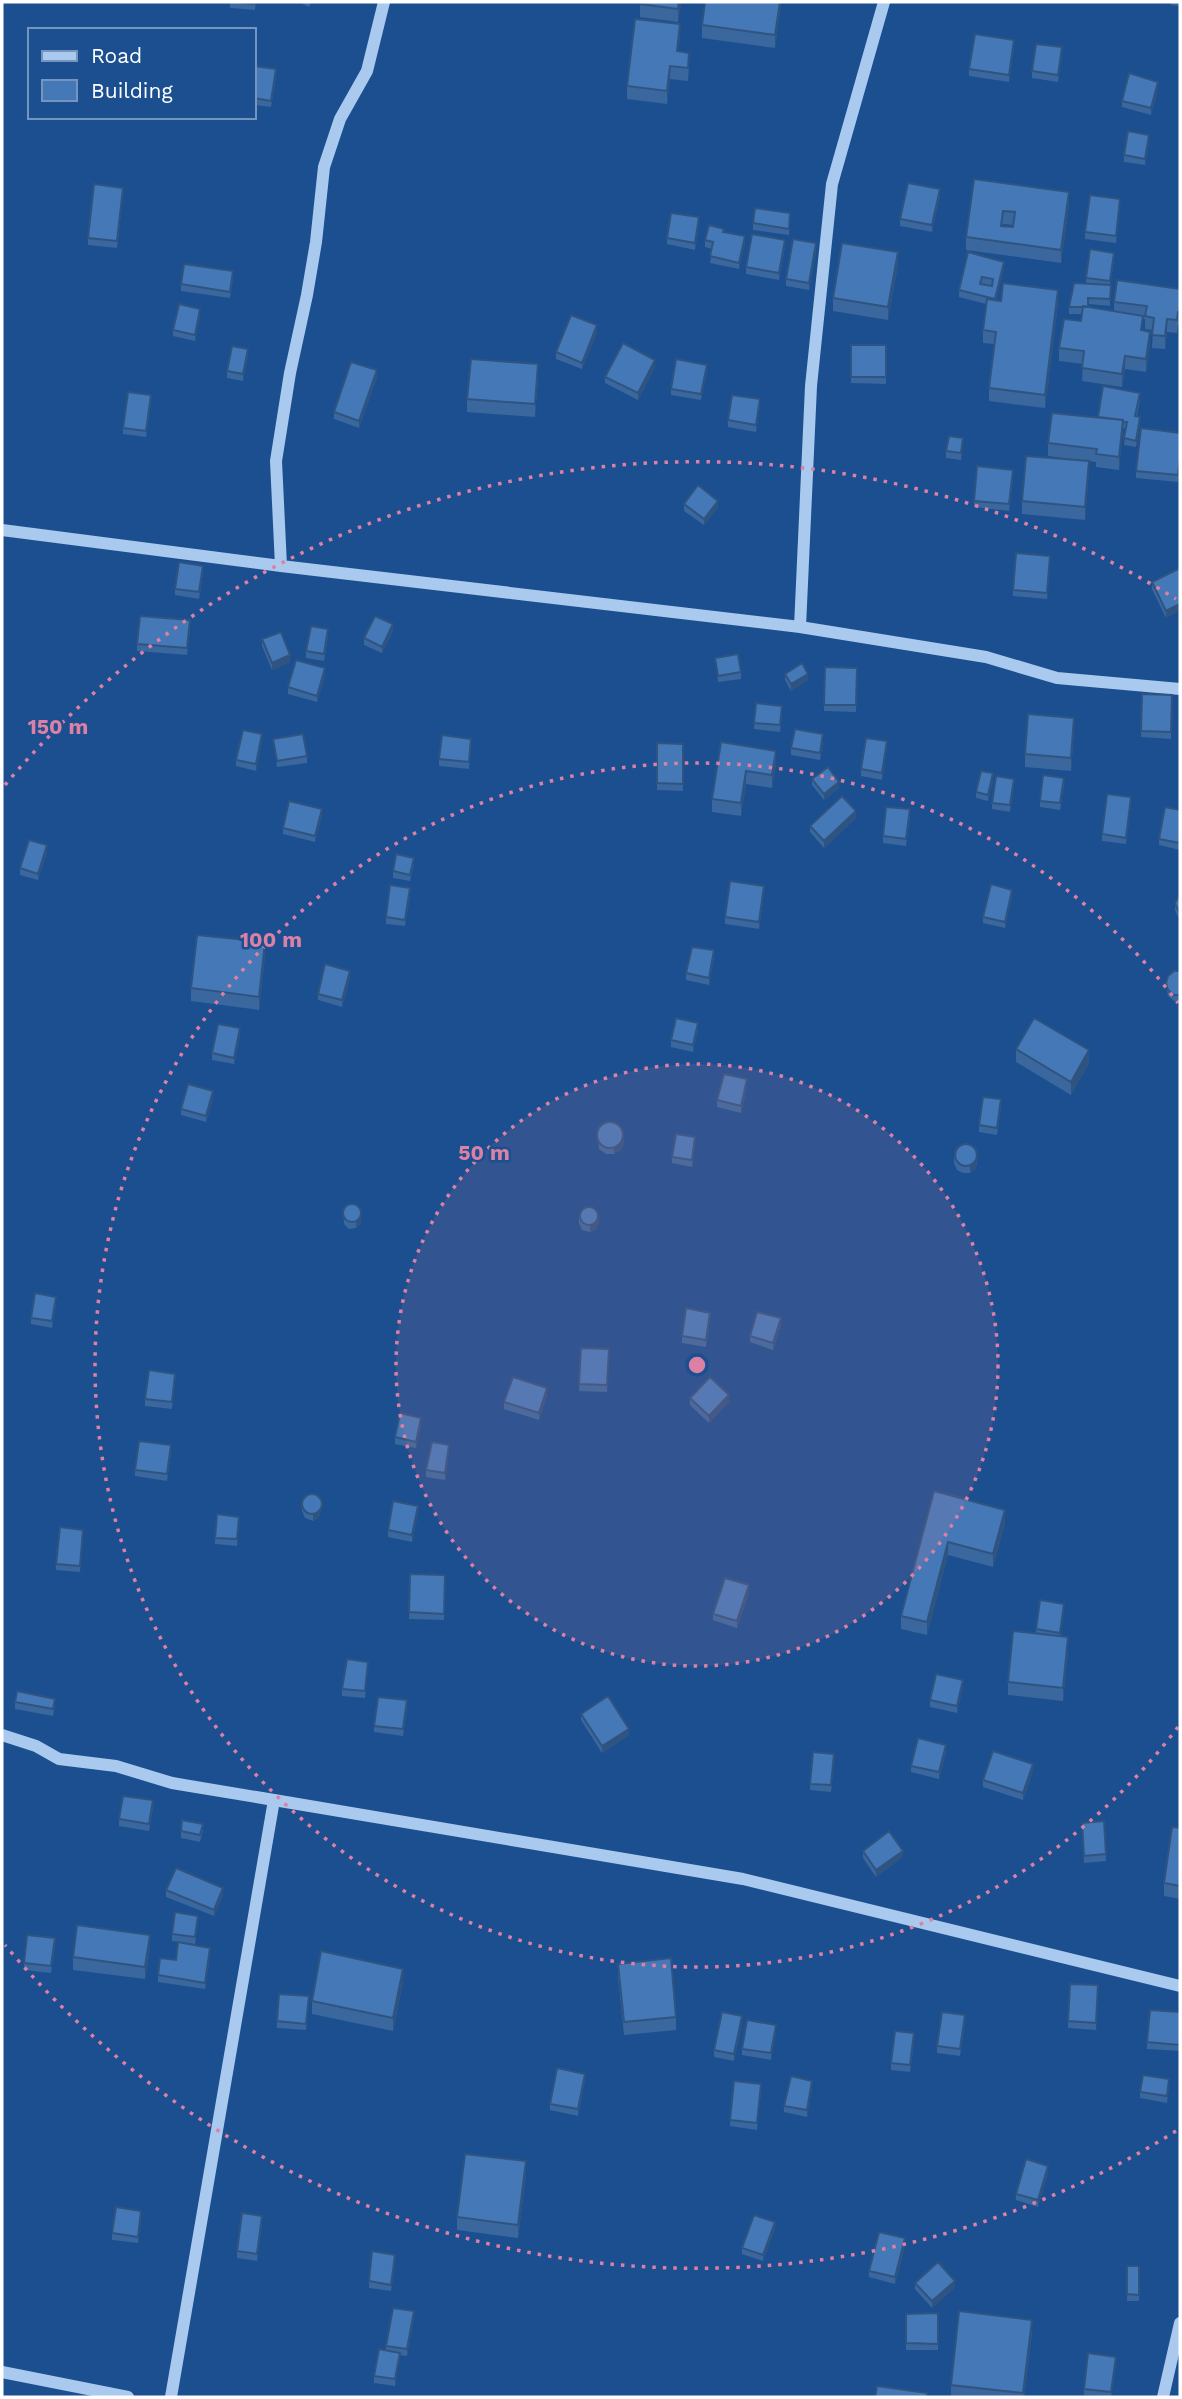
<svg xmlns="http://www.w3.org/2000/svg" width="1182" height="2399" font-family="'Work Sans',sans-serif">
	<rect width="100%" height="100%" fill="#1b4f8f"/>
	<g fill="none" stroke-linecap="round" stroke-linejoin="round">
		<path stroke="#a9c9ee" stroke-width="12" d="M2 530 281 566 800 627 986 657 1057 678 1180 689
			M281 566 276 461 290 373 307 295 316 242 324 167 340 119 367 71 384 2
			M800 627 811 386 832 184 884 2
			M2 1735 36 1746 59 1759 116 1766 172 1783 274 1800
			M2 2372 128 2397
			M171 2397 274 1800 743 1879 1180 1986
			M1163 2397 1180 2323"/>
	</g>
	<path fill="#3a679d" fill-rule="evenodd" d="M230 2H256L255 10 230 8Z
		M299 2H311L309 7Z
		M640 2H681L678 22 640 17Z
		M705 2H781L775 48 702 38V25Z
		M1171 2H1180V6L1171 5Z
		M680 37 678 51 689 65 688 81 670 79 667 104 627 99V86Z
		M1014 46 1009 82 969 76V69Z
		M1062 54 1058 82 1032 78V71Z
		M254 66 276 76 271 107 254 105Z
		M1158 88 1151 115 1122 107V101Z
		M1149 142 1145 165 1124 162V155Z
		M974 179 1069 205 1061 263 966 250V237ZM1003 224 1014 225 1013 227 1003 226Z
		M123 194 117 248 88 245V238Z
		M940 196 932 232 900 226V219Z
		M1120 206 1116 243 1085 239V232Z
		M790 219 789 235 753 230V223Z
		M699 224 695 250 667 244V238Z
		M723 232 745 243 739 269 710 263 712 249 705 247V240Z
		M785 247 779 280 746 274V267Z
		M816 250 809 290 786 286V279Z
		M968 252 1004 268 996 300 1058 303 1045 408 989 401V388L994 344 983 343V330L986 304 959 297V290Z
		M1114 259 1110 285V306L1088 304V307L1114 311V302L1180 289V325H1178L1177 333 1167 332 1165 349 1152 348 1153 330 1145 329V319H1143L1142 331 1150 345 1146 372 1125 369 1122 387 1082 381 1083 364 1059 361V348L1081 321 1082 314H1069V307L1086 283V278Z
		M898 265 888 320 833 311V298Z
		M233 278 230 298 181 291V284Z
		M200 316 195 341 173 336V330Z
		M597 332 582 369 556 359V352Z
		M851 345H886V384L851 383Z
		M248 355 243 381 227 378V371Z
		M655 367 638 400 605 383V377Z
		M707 371 701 400 671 395V389Z
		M377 377 359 428 334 419V412Z
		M538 377 535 417 467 412V399Z
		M1140 399 1137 416 1140 424 1136 447 1124 445 1126 429 1123 428 1119 470 1096 467V462L1089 461 1085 520 1022 514V501L1079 460 1048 456V443L1098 418Z
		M151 402 146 437 123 434V428Z
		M760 406 756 432 728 427V420Z
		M1180 433V465L1178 482 1136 478V471Z
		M963 444 961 460 946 458V451Z
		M1013 477 1009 511 974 507V501Z
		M684 504 718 507 704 525 684 511Z
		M1050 563 1047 599 1013 596V590Z
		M1180 568V610L1166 618 1152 589V582Z
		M203 572 199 599 175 595V589Z
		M190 627 187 655 137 651V644Z
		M393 631 382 653 364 645V638Z
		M328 636 324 661 306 658V651Z
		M262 639 290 662 272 670 262 646Z
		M715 658 741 672V679L718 682Z
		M857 668 856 712 824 711V705Z
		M785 674 808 680 791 691 785 680Z
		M325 675 317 702 288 694V687Z
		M1142 694 1172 695 1171 739 1141 737Z
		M756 703 782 712 780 732 754 729Z
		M1074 730 1071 771 1025 767V754Z
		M273 739 307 756V763L277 767Z
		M262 741 256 771 236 766V760Z
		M823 741 820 760 791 755V748Z
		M721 742 776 763 772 788 746 784 741 816 712 812V799Z
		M683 744V791L657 790V783Z
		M471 746 469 769 439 766V759Z
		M887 748 882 780 861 776V769Z
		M812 779 839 788 824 800 812 785Z
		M993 780 988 801 976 798V792Z
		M1064 784 1060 810 1040 807V801Z
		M1014 786 1010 812 992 809V803Z
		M1131 803 1126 844 1102 841V834Z
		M1180 810V850L1159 845V839Z
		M322 816 315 842 283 834V828Z
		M910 816 906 846 883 843V836Z
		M856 818 824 848 810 832V826Z
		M47 852 38 880 20 875V868Z
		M414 864 410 881 393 878V871Z
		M764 893 759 929 725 924V917Z
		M410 895 405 926 386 924V917Z
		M1012 896 1005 928 983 923V917Z
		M1180 896V918L1178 917 1175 910V903Z
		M265 955 259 1010 191 1001V988Z
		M714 957 709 985 686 980V973Z
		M1180 971V1002L1174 1001 1168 996 1166 983Z
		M350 978 342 1007 318 1000V994Z
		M698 1030 693 1052 671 1047V1040Z
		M240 1035 234 1064 212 1060V1053Z
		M1016 1049 1089 1063 1071 1095 1016 1062Z
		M747 1086 741 1113 717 1107V1100Z
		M213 1098 206 1122 181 1115V1109Z
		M1001 1106 997 1135 979 1132V1125Z
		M598 1134 624 1143 621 1150 614 1154H606L599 1149Z
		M695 1144 692 1167 672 1163V1157Z
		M954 1157 977 1161 976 1168 970 1173H963L957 1170 954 1163Z
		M343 1210 361 1223 356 1228 349 1229 344 1224Z
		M579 1216 599 1222 596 1229 590 1232 582 1230 579 1223Z
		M56 1303 52 1328 31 1324V1318Z
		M710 1319 706 1347 682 1343V1336Z
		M781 1325 773 1350 750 1342V1336Z
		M581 1348 609 1349 607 1392 579 1391Z
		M175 1380 172 1409 145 1406V1399Z
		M547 1395 539 1420 504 1409V1402Z
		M690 1398 729 1402 709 1423 690 1405Z
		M421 1425 416 1448 395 1444V1437Z
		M171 1452 167 1481 135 1476V1470Z
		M449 1452 445 1480 426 1477V1470Z
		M934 1491 1005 1523 993 1567 948 1555 927 1635 901 1629V1616Z
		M302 1505 321 1510 319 1517 313 1521 305 1518 302 1511Z
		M418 1513 412 1542 388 1537V1530Z
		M239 1523 237 1546 215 1544V1538Z
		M83 1536 80 1572 56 1570V1564Z
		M410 1574 445 1575 444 1620 409 1619Z
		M749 1592 737 1628 713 1620V1614Z
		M1064 1610 1060 1636 1068 1650 1063 1701 1008 1695V1682L1036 1634V1629Z
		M368 1668 365 1698 342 1696V1689Z
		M963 1686 957 1713 930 1707V1700Z
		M15 1702 55 1705 53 1716 15 1709Z
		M407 1707 403 1736 374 1732V1726Z
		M581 1714 629 1735 602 1753 581 1720Z
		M946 1752 939 1779 911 1772V1766Z
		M834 1761 831 1792 810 1790V1784Z
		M1033 1771 1023 1800 983 1787V1780Z
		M153 1807 149 1831 119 1826V1819Z
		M1104 1821 1106 1861 1084 1863 1082 1823Z
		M1180 1828V1899L1164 1896V1883Z
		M203 1830 200 1842 181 1838V1831Z
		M863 1851 903 1857 876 1877 863 1858Z
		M166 1890 223 1895 214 1916 166 1897Z
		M198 1922 195 1944 172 1941V1934Z
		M55 1945 51 1973 24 1970V1963Z
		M150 1948 145 1979 73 1970V1957Z
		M210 1954 205 1989 158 1982V1975L176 1960Z
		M618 1964 676 2017V2030L624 2035 618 1977Z
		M403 1982 393 2031 312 2014V2001Z
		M1098 1985 1096 2030 1068 2028V2021Z
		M309 2003 306 2030 277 2028V2021Z
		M1180 2012V2051L1147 2049V2042Z
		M965 2022 960 2056 937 2053V2046Z
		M742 2023 734 2061 714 2057V2050Z
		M776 2032 771 2060 742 2055V2049Z
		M914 2040 910 2072 891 2070V2063Z
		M585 2080 578 2116 550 2110V2104Z
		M1169 2086 1167 2103 1140 2098V2092Z
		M812 2087 807 2117 784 2112V2106Z
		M761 2090 757 2130 730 2126V2120Z
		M1048 2172 1038 2207 1016 2200V2194Z
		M526 2174 518 2238 457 2230V2217Z
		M141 2218 138 2243 112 2240V2233Z
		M262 2222 257 2261 237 2258V2251Z
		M775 2228 763 2261 742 2254V2248Z
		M905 2245 895 2284 869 2277V2271Z
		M395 2261 391 2291 369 2288V2281Z
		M1127 2266H1139V2301H1127Z
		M915 2283 955 2287 932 2308 915 2289Z
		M938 2313V2350H906V2314Z
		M414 2318 407 2356 400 2355 395 2386 374 2383V2376L386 2350V2346Z
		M1032 2333 1024 2397H951V2385Z
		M1116 2363 1111 2397 1084 2395V2389Z"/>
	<path fill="#305480" d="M679 2H681L678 22V9Z
		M780 2H781L775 48V35Z
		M680 24V37L677 64V51Z
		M1014 40V46L1009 82V75Z
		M670 66V79L667 104V91Z
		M1158 82V88L1151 115V108Z
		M1149 135V142L1145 165V159Z
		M940 189V196L932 232V225Z
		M1069 192V205L1061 263V250Z
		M699 217V224L695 250V243Z
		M745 236V243L739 269V263Z
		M785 240V247L779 280V273Z
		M816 243V250L809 290V283Z
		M898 252V265L888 320V307Z
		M1004 262V268L995 306V299Z
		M1058 290V303L1045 408V395Z
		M200 309V316L195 341V335Z
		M1167 319V332L1165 349V336Z
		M597 325V332L582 369V363Z
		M1150 332V345L1146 372V359Z
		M248 349V355L243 381V374Z
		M1125 356V369L1122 387V374Z
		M655 360V367L638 400V393Z
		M538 364V377L535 417V404Z
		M707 365V371L701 400V394Z
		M377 370V377L359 428V421Z
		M760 399V406L756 432V425Z
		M1123 420V433L1119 470V457Z
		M1089 461V474L1085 520V507Z
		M718 501V507L704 525V519Z
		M1180 604V610L1166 618V611Z
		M393 624V631L382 653V647Z
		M290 655V662L272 670V663Z
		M325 668V675L317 702V696Z
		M808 674V680L791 691V684Z
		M1074 718V730L1071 771V758Z
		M262 734V741L256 771V764Z
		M887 741V748L882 780V773Z
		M776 751V763L772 788V775Z
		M746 771V784L741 816V803Z
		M993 773V780L988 801V795Z
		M1014 779V786L1010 812V805Z
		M839 782V788L824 800V794Z
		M322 809V816L315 842V836Z
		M856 811V818L824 848V841Z
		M47 845V852L38 880V874Z
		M764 886V893L759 929V922Z
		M1012 890V896L1005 928V922Z
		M265 942V955L259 1010V997Z
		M714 950V957L709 985V978Z
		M350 971V978L342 1007V1000Z
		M698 1023V1030L693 1052V1045Z
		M240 1028V1035L234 1064V1058Z
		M1089 1050V1063L1071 1095V1082Z
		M747 1079V1086L741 1113V1106Z
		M213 1091V1098L206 1122V1116Z
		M624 1136V1143L621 1150 614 1154V1147Z
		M977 1155 976 1168 970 1173V1166Z
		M599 1215V1222L596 1229 590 1232V1225Z
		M361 1216V1223L356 1228V1222Z
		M710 1313V1319L706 1347V1340Z
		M781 1318V1325L773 1350V1343Z
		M547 1388V1395L539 1420V1413Z
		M729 1395V1402L709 1423V1416Z
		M421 1418V1425L416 1448V1442Z
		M449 1445V1452L445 1480V1473Z
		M321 1503V1510L319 1517 313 1521V1514Z
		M418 1506V1513L412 1542V1535Z
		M1005 1510V1523L993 1567V1554Z
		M948 1542V1555L927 1635V1622Z
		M749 1585V1592L737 1628V1621Z
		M1068 1637V1650L1063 1701V1688Z
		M963 1680V1686L957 1713V1706Z
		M629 1729V1735L602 1753V1746Z
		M946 1745V1752L939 1779V1772Z
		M1033 1764V1771L1023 1800V1793Z
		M903 1851V1857L876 1877V1870Z
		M223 1888V1895L214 1916V1910Z
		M150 1935V1948L145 1979V1967Z
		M403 1969V1982L393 2031V2018Z
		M742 2016V2023L734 2061V2054Z
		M776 2025V2032L771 2060V2053Z
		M585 2074V2080L578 2116V2109Z
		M812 2081V2087L807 2117V2110Z
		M526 2161V2174L518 2238V2225Z
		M1048 2166V2172L1038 2207V2200Z
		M775 2222V2228L763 2261V2255Z
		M905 2238V2245L895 2284V2277Z
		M955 2281V2287L932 2308V2301Z
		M414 2311V2318L407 2356V2349Z
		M1032 2320V2333L1024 2397H1023Z
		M400 2353V2359L395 2386V2379Z"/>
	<path fill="#4478b7" stroke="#305480" stroke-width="2" fill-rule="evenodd" d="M236 2H255V4Z
		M640 2H679L678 9 640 4Z
		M705 2H780L775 35 702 25Z
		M635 19 680 24 677 51 689 53 688 68 670 66 667 91 627 86Z
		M975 34 1014 40 1009 75 969 69Z
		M1036 44 1062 47 1058 75 1032 71Z
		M254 66 276 69 271 101 254 98Z
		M1129 73 1158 82 1151 108 1122 101Z
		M1128 131 1149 135 1145 159 1124 155Z
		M974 179 1069 192 1061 250 966 237ZM1003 211 1015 212 1013 227 1001 226Z
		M908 183 940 189 932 225 900 219Z
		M94 184 123 188 117 241 88 238Z
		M1090 195 1120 199 1116 236 1085 232Z
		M755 208 790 213 789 229 753 223Z
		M671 213 699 217 695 243 667 238Z
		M709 225 724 229 723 232 745 236 739 263 710 256 713 242 705 240Z
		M752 234 785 240 779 273 746 267Z
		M793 239 816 243 809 283 786 279Z
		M842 243 898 252 888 307 833 298Z
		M1090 249 1114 253 1110 281 1086 278Z
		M968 252 1004 262 995 299 959 290ZM982 277 993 279 992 286 980 284Z
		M184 264 233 271 230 292 181 284Z
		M1117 280 1180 289V312H1178L1177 320 1167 319 1165 336 1152 335 1154 318 1145 316 1147 306 1114 302Z
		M1003 283 1058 290 1045 395 989 388 996 332 983 330 987 299 1001 301Z
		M1074 283 1111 285 1110 299 1088 298V307H1069Z
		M179 304 200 309 195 335 173 330Z
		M1083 306 1143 316 1141 330 1150 332 1146 359 1125 356 1122 374 1082 368 1084 351 1059 348 1064 319 1081 321Z
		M571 315 597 325 582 363 556 352Z
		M623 343 655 360 638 393 605 377Z
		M851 345H886V377H851Z
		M232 346 248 349 243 374 227 371Z
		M471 359 538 364 535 404 467 399Z
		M676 359 707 365 701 394 671 389Z
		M351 362 377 370 359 421 334 412Z
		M1103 386 1140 393 1135 416 1140 417 1136 441 1124 438 1127 422H1123V420L1098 417Z
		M128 392 151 395 146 431 123 428Z
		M732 395 760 399 756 425 728 420Z
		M1052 413 1123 420 1119 457 1096 454 1097 449 1048 443Z
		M1141 428 1180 433V459L1178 475 1136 471Z
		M949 436 963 438 961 453 946 451Z
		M1026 456 1089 461 1085 507 1022 501Z
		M977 466 1013 470 1009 504 974 501Z
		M698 485 718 501 704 519 684 504Z
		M1016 553 1050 556 1047 593 1013 590Z
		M179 562 203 566 199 592 175 589Z
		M1180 568V604L1166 611 1152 582Z
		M140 616 190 620 187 648 137 644Z
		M375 616 393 624 382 647 364 638Z
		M311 626 328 629 324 654 306 651Z
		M281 632 290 655 272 663 262 639Z
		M738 654 741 672 718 676 715 658Z
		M296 660 325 668 317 696 288 687Z
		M802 663 808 674 791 684 785 674Z
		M825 667 857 668 856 705H824Z
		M1142 694 1172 695 1171 732 1141 731Z
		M756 703 782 706 780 725 754 723Z
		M1028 714 1074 718 1071 758 1025 754Z
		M795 729 823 734 820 753 791 748Z
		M243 730 262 734 256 764 236 760Z
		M303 734 307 756 277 761 273 739Z
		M442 735 471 739 469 762 439 759Z
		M866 738 887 741 882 773 861 769Z
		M721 742 776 751 772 775 746 771 741 803 712 799Z
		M657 743 683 744V784L657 783Z
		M828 767 839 782 824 794 812 779Z
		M981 771 993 773 988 795 976 792Z
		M1043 775 1064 778 1060 803 1040 801Z
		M996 776 1014 779 1010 805 992 803Z
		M1107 794 1131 797 1126 838 1102 834Z
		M842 796 856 811 824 841 810 826Z
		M289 801 322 809 315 836 283 828Z
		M886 807 910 809 906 839 883 836Z
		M1165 807 1180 810V843L1159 839Z
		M29 840 47 845 38 874 20 868Z
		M396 854 414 858 410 875 393 871Z
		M730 881 764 886 759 922 725 917Z
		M991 884 1012 890 1005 922 983 917Z
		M390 885 410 888 405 920 386 917Z
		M1179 896H1180V912L1178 910 1175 903Z
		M197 935 265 942 259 997 191 988Z
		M692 947 714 950 709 978 686 973Z
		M325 964 350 971 342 1000 318 994Z
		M1174 971H1180V995H1174L1168 990 1166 983 1168 976Z
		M676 1018 698 1023 693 1045 671 1040Z
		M1034 1018 1089 1050 1071 1082 1016 1049Z
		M218 1024 240 1028 234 1058 212 1053Z
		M724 1074 747 1079 741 1106 717 1100Z
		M188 1084 213 1091 206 1116 181 1109Z
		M983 1097 1001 1099 997 1128 979 1125Z
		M597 1135a13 13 0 1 1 26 0a13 13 0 1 1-26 0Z
		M676 1134 695 1137 692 1160 672 1157Z
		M955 1155a11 11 0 1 1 22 0a11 11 0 1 1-22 0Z
		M343 1213a9 9 0 1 1 18 0a9 9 0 1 1-18 0Z
		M580 1216a9 9 0 1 1 18 0a9 9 0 1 1-18 0Z
		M35 1293 56 1297 52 1321 31 1318Z
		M686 1308 710 1313 706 1340 682 1336Z
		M757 1312 781 1318 773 1343 750 1336Z
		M581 1348 609 1349 607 1385 579 1384Z
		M149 1370 175 1374 172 1402 145 1399Z
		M513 1377 547 1388 539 1413 504 1402Z
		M710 1377 729 1395 709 1416 690 1398Z
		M400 1413 421 1418 416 1442 395 1437Z
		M139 1441 171 1445 167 1474 135 1470Z
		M432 1442 449 1445 445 1473 426 1470Z
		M934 1491 1005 1510 993 1554 948 1542 927 1622 901 1616Z
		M302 1504a10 10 0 1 1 20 0a10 10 0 1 1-20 0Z
		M393 1501 418 1506 412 1535 388 1530Z
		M217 1514 239 1517 237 1539 215 1538Z
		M60 1527 83 1530 80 1566 56 1564Z
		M410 1574 445 1575 444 1614 409 1612Z
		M725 1578 749 1585 737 1621 713 1614Z
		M1040 1600 1064 1604 1060 1633 1036 1629Z
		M1013 1631 1068 1637 1063 1688 1008 1682Z
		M347 1659 368 1662 365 1691 342 1689Z
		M936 1674 963 1680 957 1706 930 1700Z
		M17 1691 55 1699 53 1709 15 1702Z
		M608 1696 629 1729 602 1746 581 1714Z
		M378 1697 407 1700 403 1729 374 1726Z
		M918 1738 946 1745 939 1772 911 1766Z
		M993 1751 1033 1764 1023 1793 983 1780Z
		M813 1752 834 1754 831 1785 810 1784Z
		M123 1796 153 1800 149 1824 119 1819Z
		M182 1820 203 1824 200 1835 181 1831Z
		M1104 1821 1106 1854 1084 1856 1082 1823Z
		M1172 1827 1180 1828V1886L1164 1883Z
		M889 1831 903 1851 876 1870 863 1851Z
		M176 1868 223 1888 214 1910 166 1890Z
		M175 1912 198 1916 195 1937 172 1934Z
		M77 1925 150 1935 145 1967 73 1957Z
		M27 1935 55 1938 51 1966 24 1963Z
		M178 1942 210 1948 205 1983 158 1975 160 1958 176 1960Z
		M321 1951 403 1969 393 2018 312 2001Z
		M671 1958 676 2017 624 2022 618 1964Z
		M1070 1984 1098 1985 1096 2023 1068 2021Z
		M279 1994 309 1996 306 2024 277 2021Z
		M1150 2010 1180 2012V2045L1147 2042Z
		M722 2012 742 2016 734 2054 714 2050Z
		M942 2012 965 2015 960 2049 937 2046Z
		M747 2020 776 2025 771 2053 742 2049Z
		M895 2031 914 2033 910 2065 891 2063Z
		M557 2068 585 2074 578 2109 550 2104Z
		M1143 2075 1169 2079 1167 2096 1140 2092Z
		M791 2076 812 2081 807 2110 784 2106Z
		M734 2081 761 2084 757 2123 730 2120Z
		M465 2154 526 2161 518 2225 457 2217Z
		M1026 2159 1048 2166 1038 2200 1016 2194Z
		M116 2207 141 2211 138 2237 112 2233Z
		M242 2213 262 2216 257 2254 237 2251Z
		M754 2215 775 2222 763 2255 742 2248Z
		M879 2232 905 2238 895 2277 869 2271Z
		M372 2251 395 2255 391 2285 369 2281Z
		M938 2262 955 2281 932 2301 915 2283Z
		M1127 2266H1139V2295L1127 2294Z
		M393 2308 414 2311 407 2349 386 2346Z
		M959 2311 1032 2320 1023 2393 951 2385Z
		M938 2313V2344L906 2343V2314Z
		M379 2349 400 2353 395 2379 374 2376Z
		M1088 2353 1116 2357 1111 2392 1084 2389Z
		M877 2386 927 2393V2397H875Z"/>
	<circle cx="697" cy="1365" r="301" fill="#dd80a5" fill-opacity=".12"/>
	<g fill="none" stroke="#dd80a5" stroke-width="3.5" stroke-dasharray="3.5 7">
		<circle cx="697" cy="1365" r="301"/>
		<path d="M1178 1727A602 602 0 1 1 1178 1003"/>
		<path d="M1176 2131A903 903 0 0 1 5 1945M5 785A903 903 0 0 1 1176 599"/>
	</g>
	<circle cx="697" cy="1365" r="10" fill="#dd80a5" stroke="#1b4f8f" stroke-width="3.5"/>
	<g font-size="21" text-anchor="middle" font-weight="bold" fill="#dd80a5" stroke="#1b4f8f" stroke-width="5" stroke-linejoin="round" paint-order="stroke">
		<text x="58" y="734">150 m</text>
		<text x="271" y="947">100 m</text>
		<text x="484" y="1160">50 m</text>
	</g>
	<rect width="1182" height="2399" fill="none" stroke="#ffffff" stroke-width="7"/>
	<rect x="28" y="28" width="228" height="91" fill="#1b4f8f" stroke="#7695bc" stroke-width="2"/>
	<rect x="42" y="51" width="35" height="10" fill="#a9c9ee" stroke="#7695bc" stroke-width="2"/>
	<text x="91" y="63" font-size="21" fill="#ffffff">Road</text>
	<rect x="42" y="80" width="35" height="21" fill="#4478b7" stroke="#7695bc" stroke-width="2"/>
	<text x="91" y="98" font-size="21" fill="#ffffff">Building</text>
</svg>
